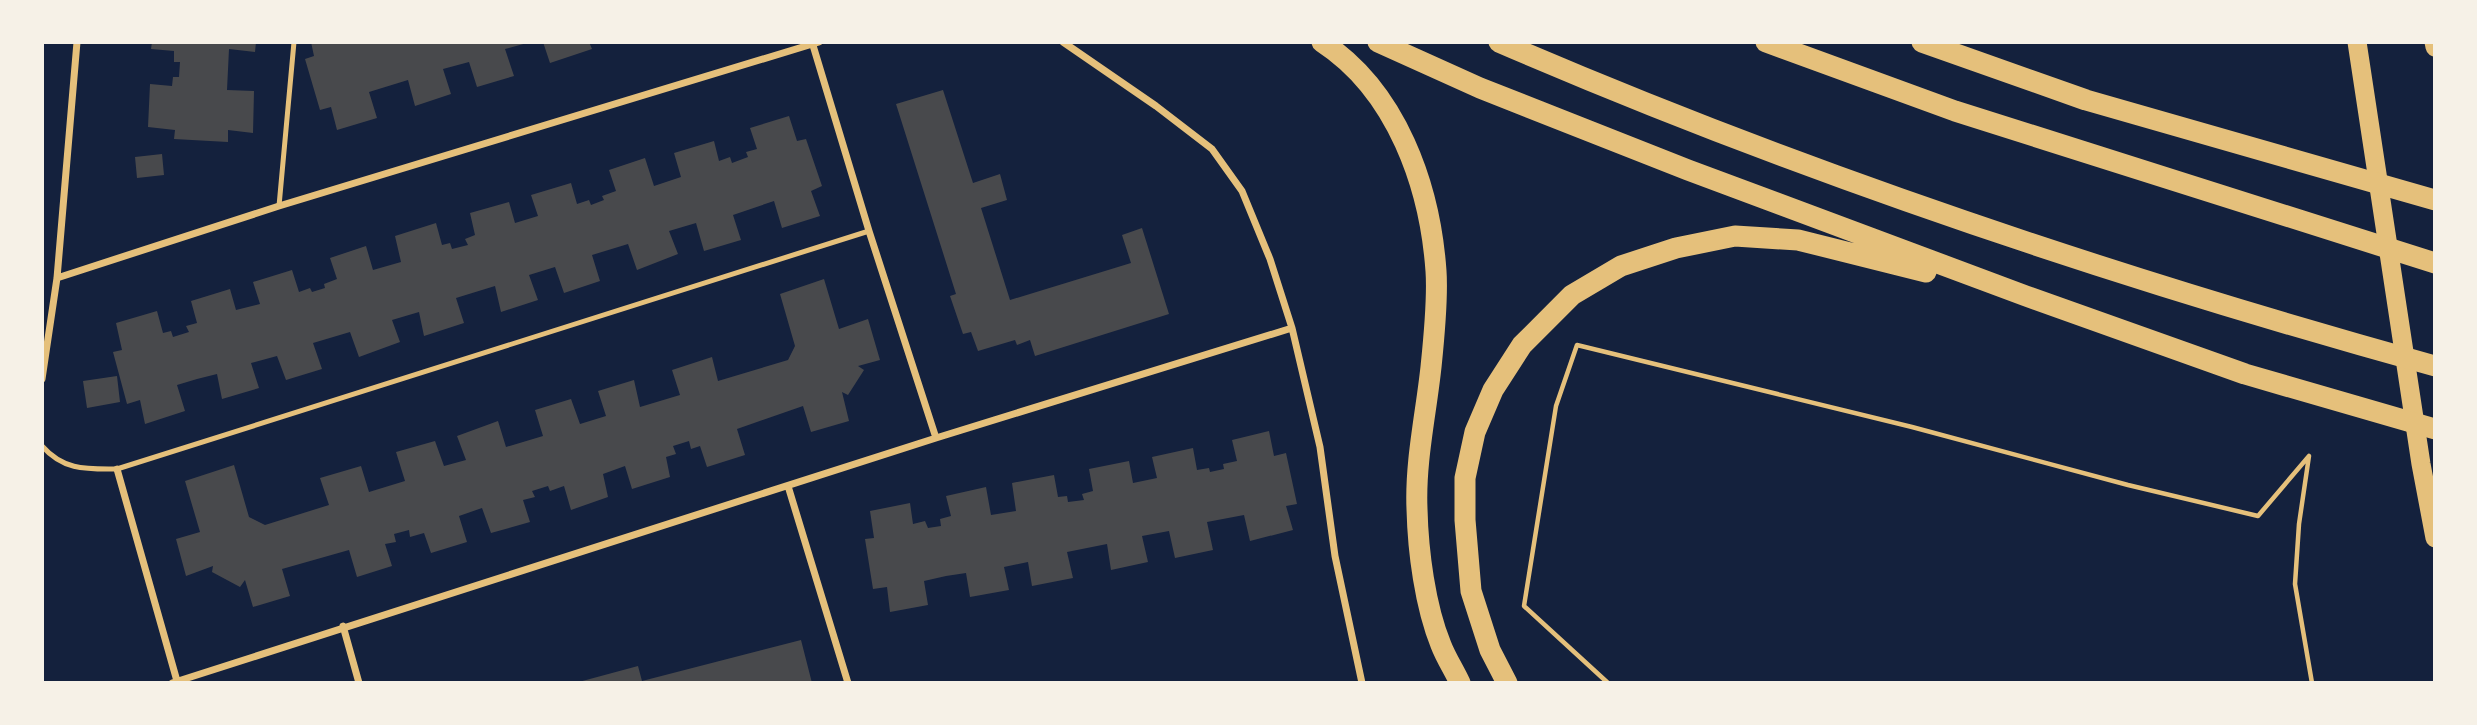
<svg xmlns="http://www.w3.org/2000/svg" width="2477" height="725" font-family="Mulish,sans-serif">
	<rect width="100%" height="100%" fill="#14213d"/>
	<path fill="#48494c" d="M152 42H256L255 52 229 49 227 90 254 91 253 133 228 130V142L174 139 175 130 148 127 150 84 172 86 173 77H179L180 62H174V51L151 49Z
		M311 42 365 43H527L505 49 514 76 477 87 469 62 443 69 451 94 415 106 408 80 369 92 377 118 337 130 331 107 320 110 305 59 314 56Z
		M543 42H589L592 49 550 63Z
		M943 90 973 183 1000 174 1007 200 981 208 1010 300 1131 263 1122 235 1142 228 1169 314 1035 356 1030 340 1017 345 1015 340 978 351 971 332 963 334 950 296 956 294 896 104Z
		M789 116 797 141 806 139 822 186 811 191 820 216 782 228 774 201 733 215 741 240 704 251 696 223 669 231 678 254 637 270 628 244 592 255 600 281 564 293 555 267 529 275 538 300 501 312 495 286 456 298 464 323 424 336 419 312 392 320 400 342 359 357 350 332 313 343 322 369 286 380 277 356 251 363 259 388 222 399 217 374 197 379 177 385 185 411 145 424 140 400 127 404 113 352 122 350 116 323 157 311 163 333 171 331 173 337 189 332 186 326 197 323 191 301 230 289 236 310 260 304 253 282 292 270 299 292 310 288 312 292 325 288 324 284 337 279 330 258 366 246 373 270 401 262 395 236 436 223 442 245 450 243 452 249 468 245 465 239 475 235 470 213 509 202 515 223 538 216 531 195 571 183 577 204 589 200 591 205 604 200 602 196 616 191 609 170 645 158 654 186 681 177 674 153 714 141 719 161 730 157 732 163 748 157 746 152 757 149 750 128Z
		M162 154 164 175 137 178 135 157Z
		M824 279 839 329 868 319 880 360 858 366 864 370 848 395 842 392 849 421 811 432 803 406 737 429 745 455 707 467 700 446 691 449 689 441 673 446 676 454 666 457 670 477 632 489 625 466 603 474 608 497 571 510 564 486 550 491 548 486 532 491 535 497 523 500 530 522 491 533 482 508 459 516 467 542 431 553 424 533 410 537 409 530 394 534 396 542 385 544 392 566 357 577 349 550 282 569 290 596 253 607 245 580 240 587 212 572 213 566 186 576 176 539 200 532 185 481 234 465 249 517 265 525 329 505 320 478 361 466 369 492 405 481 396 452 435 441 444 466 466 460 457 436 498 421 506 447 543 436 535 410 571 399 580 424 606 416 598 391 634 380 640 407 680 395 672 370 712 357 718 381 788 360 795 346 780 294Z
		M117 376 120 402 87 408 83 381Z
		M1269 431 1274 456 1286 453 1297 504 1286 506 1293 530 1250 541 1244 515 1207 522 1213 550 1175 558 1169 531 1142 536 1148 562 1111 570 1107 544 1067 552 1073 578 1032 586 1028 562 1004 567 1009 590 970 597 966 573 946 576 924 581 928 605 890 612 887 587 873 589 865 539 874 538 870 511 910 503 913 524 925 521 928 528 941 526 940 519 951 516 946 496 986 487 991 515 1016 511 1012 483 1054 475 1058 497 1067 496 1068 502 1084 500 1082 494 1093 491 1089 469 1129 461 1133 483 1157 478 1152 457 1193 448 1197 470 1209 468 1210 472 1224 469 1223 464 1237 461 1232 440Z
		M801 640 812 683H575L638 666 642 681Z"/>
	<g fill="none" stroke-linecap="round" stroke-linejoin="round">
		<path stroke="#e5c07b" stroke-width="4.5" d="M1608 683 1524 606 1556 406 1577 345 1912 427 2128 485 2258 516 2309 456 2299 524 2295 584 2312 683"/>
		<path stroke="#e5c07b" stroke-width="5" d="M279 206 294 42
			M42 446C64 471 87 469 117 469L869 231"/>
		<path stroke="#e5c07b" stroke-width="7" d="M812 42 869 231 936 438
			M1063 42 1156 106 1212 149 1242 191 1270 259 1292 328 1320 447 1335 556 1362 683
			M57 278 279 206 819 42
			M42 379 57 278 77 42
			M117 469 177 681
			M788 486 848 683
			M343 626 359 683
			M172 683 936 438 1292 328"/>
		<path stroke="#e5c07b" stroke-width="19" d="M2357 42 2421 464 2435 538
			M2434 42 2435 47"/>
		<path stroke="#e5c07b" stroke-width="21" d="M1322 42C1397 91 1430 186 1436 271 1438 300 1434 338 1431 367 1426 414 1415 462 1417 509 1418 551 1425 606 1441 645 1446 658 1454 670 1460 683
			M1378 42 1480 88 1688 170 2026 296 2245 374 2435 429
			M1499 42C1802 173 2117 278 2435 366
			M1766 42 1955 111 2435 263
			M1922 42 2086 100 2435 200
			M1507 683 1490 650 1471 591 1465 520V478L1475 432 1493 390 1522 345 1572 295 1621 266 1676 248 1735 236 1798 240 1926 272"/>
	</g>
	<rect width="2477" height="725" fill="none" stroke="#f6f1e7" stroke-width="88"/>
</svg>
